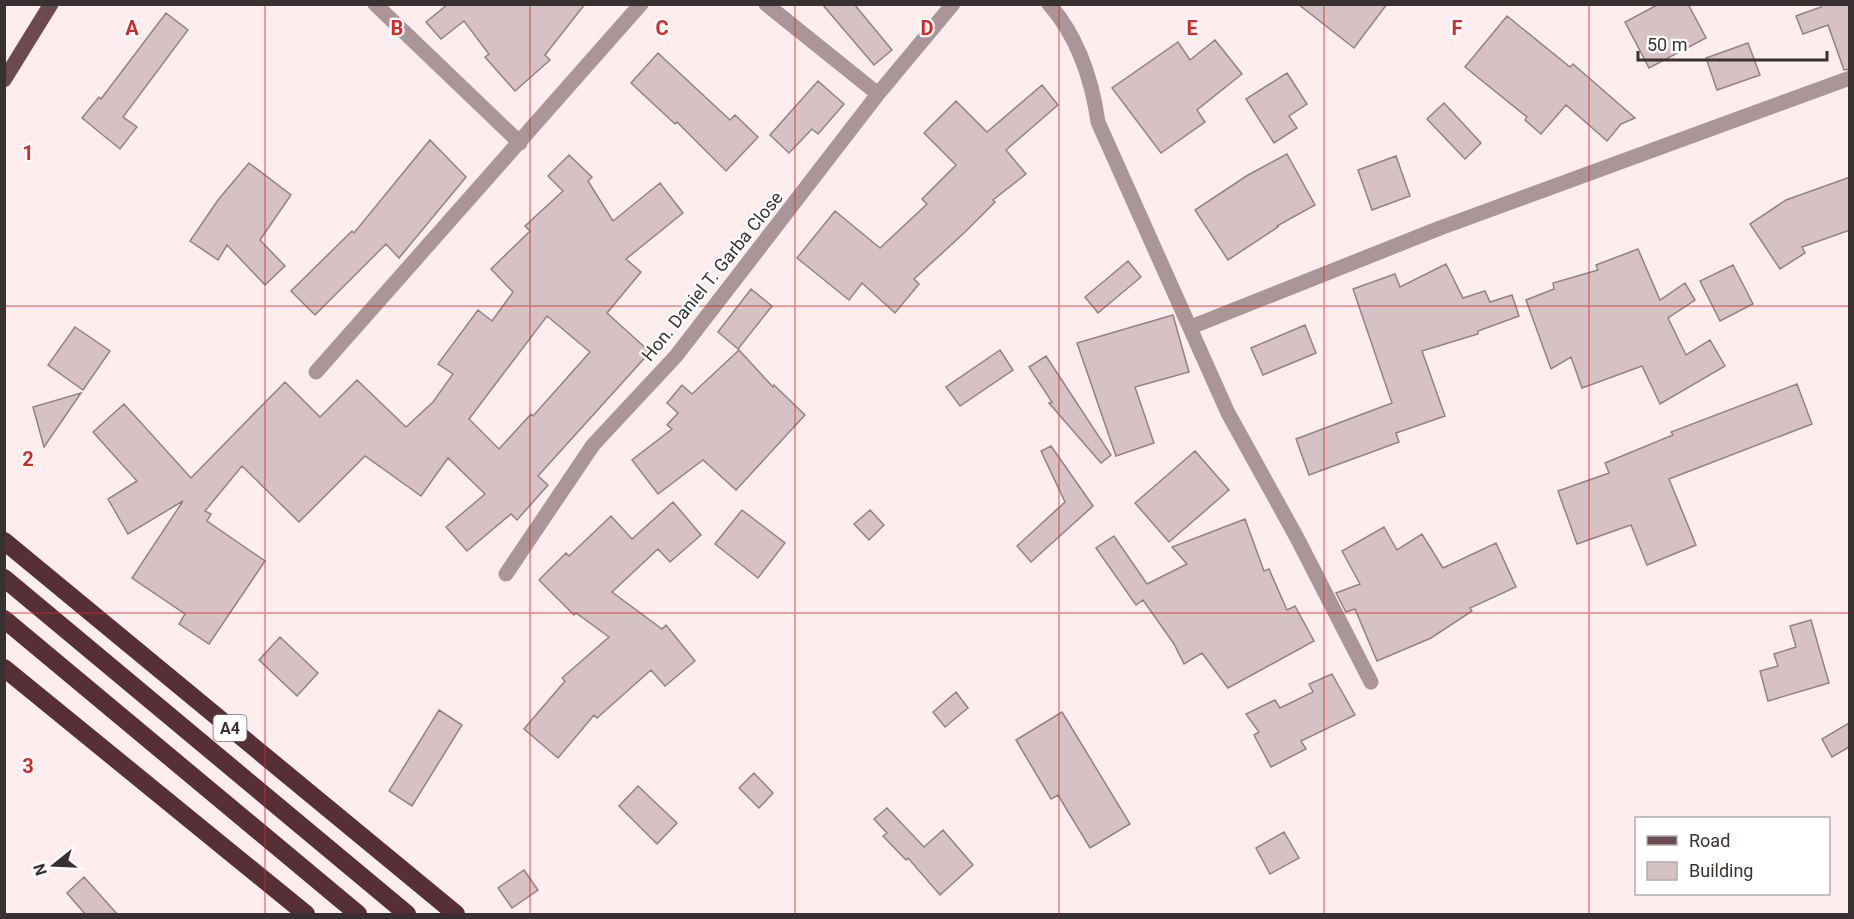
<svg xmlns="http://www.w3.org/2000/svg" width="1854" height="919" font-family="Roboto,sans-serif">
	<rect width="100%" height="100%" fill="#feedef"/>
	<path fill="#d6c1c4" stroke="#948184" stroke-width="1.5" fill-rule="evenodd" d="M448 4H585L545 55 550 60 515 91 485 57 489 54 464 21 441 39 426 22Z
		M822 4H854L892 50 874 65Z
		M1298 4H1387L1354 48Z
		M1659 4H1688L1706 38 1649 68 1625 22Z
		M1820 4H1850V69L1844 70 1828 25 1803 34 1796 16 1821 7Z
		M166 13 188 30 123 117 137 127 120 149 82 118 99 97 101 99Z
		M1507 16 1570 67 1573 64 1635 118 1621 124 1607 141 1566 105 1541 134 1525 120 1527 117 1465 67Z
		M1215 40 1242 74 1197 110 1205 122 1161 153 1112 88 1178 42 1190 60Z
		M1748 43 1760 75 1717 90 1706 58Z
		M658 53 730 120 735 115 758 137 726 171 677 122 675 124 631 83Z
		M1287 73 1307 104 1289 116 1297 128 1274 143 1246 99Z
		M818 81 844 104 818 134 812 129 789 153 770 135Z
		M1042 85 1058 105 1006 150 1026 174 993 200 995 202 964 233 914 279 919 284 895 313 862 283 849 300 797 258 835 211 880 248 927 204 922 199 956 165 924 133 956 101 987 132Z
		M1444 103 1481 143 1465 159 1427 119Z
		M430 140 466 177 399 258 386 244 315 315 291 291 352 231 354 233Z
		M1287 154 1315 205 1277 226 1278 227 1228 260 1195 210 1248 175Z
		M569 155 592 177 588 181 613 221 660 183 683 213 626 259 641 272 607 313 650 352 538 476 548 485 517 520 511 514 467 551 446 527 485 494 448 458 421 496 365 456 299 522 242 466 205 511 211 514 207 521 265 561 209 644 179 624 185 614 132 578 183 501 128 534 108 499 137 481 93 432 124 404 191 478 285 382 320 417 357 380 406 427 433 402 453 374 438 364 478 310 492 321 513 292 491 269 530 231 525 226 563 191 548 176ZM547 316 590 352 533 416 531 414 499 449 469 419Z
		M1396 156 1410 196 1372 210 1358 170Z
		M249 163 291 195 260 240 285 266 265 285 227 245 218 260 190 241 218 200Z
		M1850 177V230L1802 247 1805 253 1780 269 1750 224 1786 200Z
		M1638 249 1660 300 1685 283 1695 300 1668 318 1686 355 1710 340 1725 366 1660 404 1642 366 1582 388 1571 357 1551 369 1526 300 1554 289 1553 283 1598 270 1596 265Z
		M1128 261 1141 277 1098 313 1085 297Z
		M1446 264 1463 298 1485 291 1490 302 1512 295 1519 316 1478 331V334L1422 351 1445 416 1396 433 1399 442 1309 475 1296 439 1392 403 1353 289 1395 274 1400 287Z
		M1733 265 1753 304 1720 321 1700 281Z
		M751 289 772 306 738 349 718 332Z
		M1173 315 1189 372 1135 387 1154 443 1116 456 1077 343Z
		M1305 325 1316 353 1263 375 1251 348Z
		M75 327 110 351 83 390 48 365Z
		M739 350 773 387 774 385 805 415 736 490 703 460 658 494 632 460 672 429 667 425 678 413 667 403 682 385 692 394Z
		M1000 350 1013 370 960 406 946 387Z
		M1046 356 1111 455 1101 463 1049 403 1052 402 1029 367Z
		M1797 384 1812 424 1669 479 1696 545 1647 565 1631 525 1577 544 1558 491 1609 473 1605 463 1673 435 1671 432Z
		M81 393 44 447 33 407Z
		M1051 446 1093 506 1031 562 1017 546 1065 502 1041 451Z
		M1195 451 1229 490 1169 542 1135 503Z
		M673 502 701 535 670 562 658 549 612 592 662 629 666 625 695 661 665 686 651 670 597 718 594 715 558 758 524 729 565 681 562 678 609 637 576 613 574 615 539 580 566 553 569 556 611 516 632 539Z
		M742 510 785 543 758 578 715 544Z
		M870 510 884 525 869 540 854 524Z
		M1245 519 1264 571 1269 569 1287 610 1295 606 1314 641 1228 688 1202 653 1184 664 1174 644 1143 600 1136 605 1096 548 1114 536 1147 584 1187 564 1172 547Z
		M1384 527 1397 550 1422 534 1443 568 1496 543 1516 587 1470 608 1472 611 1431 638 1377 661 1355 609 1346 612 1336 593 1360 584 1342 551Z
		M1811 620 1829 683 1768 701 1760 671 1778 666 1774 654 1796 647 1790 626Z
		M280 637 318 673 297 696 259 660Z
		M1332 674 1355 715 1301 741 1306 749 1271 767 1254 735 1259 732 1246 714 1275 700 1280 708 1313 692 1309 684Z
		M956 692 968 708 945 727 933 712Z
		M439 710 462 725 412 806 389 791Z
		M1062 712 1130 824 1090 848 1058 795 1051 799 1016 740Z
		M1849 723V747L1832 757 1822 739Z
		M754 773 773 793 759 808 739 788Z
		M638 786 677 823 657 844 619 806Z
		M887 808 924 847 943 830 973 865 940 895 908 858 906 860 883 836 887 833 874 819Z
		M1284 832 1299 858 1270 874 1256 848Z
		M524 870 538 890 512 908 498 888Z
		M84 877 118 915H86L67 893Z"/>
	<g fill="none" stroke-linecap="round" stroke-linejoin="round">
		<path stroke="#aa9598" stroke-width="15" d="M375 4 520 143
			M766 4 878 94
			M1049 4C1078 37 1092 80 1098 122L1228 413 1296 536 1371 682
			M1191 327 1440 228 1850 78
			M316 372 641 4
			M506 574 593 445 676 356 878 94 953 4"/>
		<path stroke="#6d4950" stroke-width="15" d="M4 80 51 4"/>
		<path stroke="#562f37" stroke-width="18" d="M4 541 456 914
			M4 578 407 914
			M4 619 358 914
			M4 668 306 914"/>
	</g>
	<path fill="none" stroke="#d62828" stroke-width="1.5" stroke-opacity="0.55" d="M265 4V914M530 4V914M795 4V914M1059 4V914M1324 4V914M1589 4V914M4 306H1850M4 613H1850"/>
	<g text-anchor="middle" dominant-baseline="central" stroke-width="4.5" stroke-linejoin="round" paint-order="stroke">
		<rect fill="#fff" stroke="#746e6f" stroke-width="1.5" x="213.5" y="715" width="33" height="26" rx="4.5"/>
		<g font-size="16" font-weight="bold" fill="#383031">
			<text x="230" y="728">A4</text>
		</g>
		<g font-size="18" fill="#383031" stroke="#fff">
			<text transform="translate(712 276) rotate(-51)">Hon. Daniel T. Garba Close</text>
		</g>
	</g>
	<g font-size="20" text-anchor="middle" font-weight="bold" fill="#d62828" stroke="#fff" stroke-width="4.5" stroke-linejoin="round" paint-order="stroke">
		<text x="132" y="35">A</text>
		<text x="397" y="35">B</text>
		<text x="662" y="35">C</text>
		<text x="927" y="35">D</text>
		<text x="1192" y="35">E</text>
		<text x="1457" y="35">F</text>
		<text x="28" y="160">1</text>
		<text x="28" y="466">2</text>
		<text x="28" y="773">3</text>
	</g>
	<rect width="1854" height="919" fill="none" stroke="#383031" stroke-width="12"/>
	<rect x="1635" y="817" width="195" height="78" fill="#ffffff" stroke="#afacad" stroke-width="1.5"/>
	<rect x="1647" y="836" width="30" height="9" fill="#6d4950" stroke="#afacad" stroke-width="1.5"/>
	<text x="1689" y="847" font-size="18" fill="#383031">Road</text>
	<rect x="1647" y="862" width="30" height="18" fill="#d6c1c4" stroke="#afacad" stroke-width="1.5"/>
	<text x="1689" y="877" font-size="18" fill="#383031">Building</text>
	<g transform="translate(54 865) rotate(252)" stroke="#ffffff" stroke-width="4.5" paint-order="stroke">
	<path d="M0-4.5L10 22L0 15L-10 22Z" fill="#383031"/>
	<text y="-9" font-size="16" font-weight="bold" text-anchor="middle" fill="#383031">N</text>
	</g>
	<path d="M1638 51v9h189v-9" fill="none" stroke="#383031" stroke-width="3"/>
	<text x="1647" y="51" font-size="18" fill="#383031" stroke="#ffffff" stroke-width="4.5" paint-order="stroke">50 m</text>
</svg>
